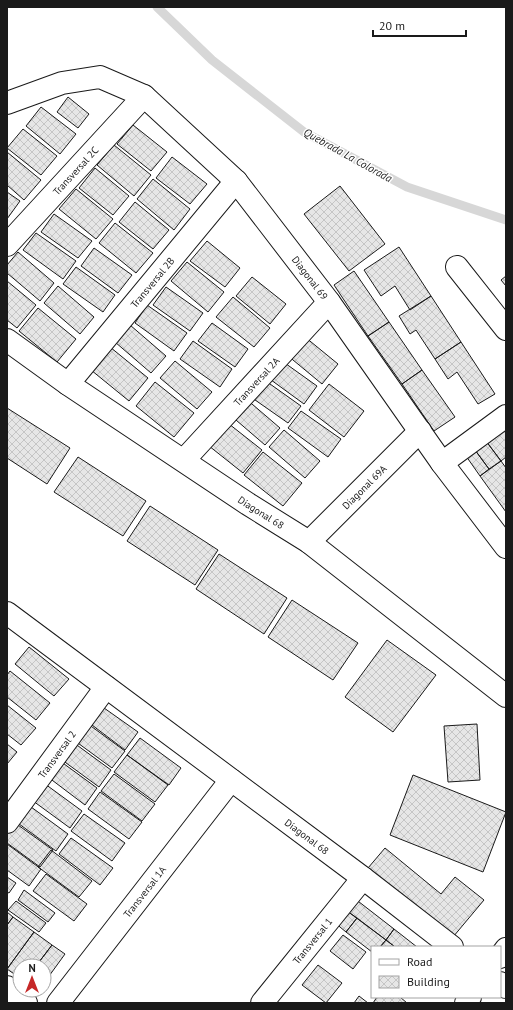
<svg xmlns="http://www.w3.org/2000/svg" width="513" height="1010" font-family="'PT Sans',sans-serif">
	<defs>
		<pattern id="building-cross-hatch" width="8" height="8" patternUnits="userSpaceOnUse"><rect width="8" height="8" fill="#e6e6e6"/><path d="M0 0l8 8M0 8l8-8" fill="none" stroke="#c5c5c5"/></pattern>
	</defs>
	<rect width="100%" height="100%" fill="#fff"/>
	<g fill="none" stroke-linecap="round" stroke-linejoin="round">
		<path stroke="#d7d7d7" stroke-width="9" d="M157 7 212 60 304 132 407 187 506 220"/>
	</g>
	<path fill="url(#building-cross-hatch)" stroke="#1a1a1a" d="M68 97 89 114 78 128 57 112Z
		M41 107 76 134 60 154 26 126Z
		M133 125 167 152 151 171 117 144Z
		M23 129 57 156 41 175 7 148Z
		M114 145 151 175 134 196 97 165Z
		M7 152 41 180 24 200 7 185Z
		M172 157 207 184 190 204 156 178Z
		M95 168 129 196 113 215 79 188Z
		M153 179 190 209 174 230 137 199Z
		M340 186 385 244 349 271 304 214Z
		M76 189 113 219 96 239 59 209Z
		M7 192 20 201 7 219Z
		M135 202 169 230 153 249 119 222Z
		M54 214 92 241 78 258 41 232Z
		M115 223 153 253 136 273 99 243Z
		M36 233 76 261 63 279 23 250Z
		M207 241 240 268 225 287 190 261Z
		M399 247 431 296 410 310 395 286 381 296 364 270Z
		M94 248 132 275 118 293 81 266Z
		M18 252 54 283 40 301 7 273V265Z
		M187 262 224 292 208 312 171 281Z
		M76 267 115 295 103 312 63 284Z
		M354 271 389 322 368 336 334 285Z
		M506 276V286L501 280Z
		M252 277 286 304 270 324 236 296Z
		M7 281 36 305 17 328 7 320Z
		M58 286 94 317 80 334 44 303Z
		M166 287 203 313 190 331 153 305Z
		M431 296 461 342 435 359 416 330 410 334 399 316Z
		M233 297 270 328 254 347 216 317Z
		M147 305 187 333 174 351 135 323Z
		M38 308 76 339 57 362 19 331Z
		M389 322 422 370 402 384 368 336Z
		M212 323 248 349 235 367 198 341Z
		M130 325 166 356 151 373 115 342Z
		M305 337 338 364 322 384 287 355Z
		M193 341 232 369 220 387 180 359Z
		M461 342 495 394 478 404 457 372 448 379 435 359Z
		M110 347 148 378 129 401 91 370Z
		M175 361 212 392 197 409 160 378Z
		M282 361 317 386 304 404 267 377Z
		M422 370 455 417 434 431 402 384Z
		M263 379 301 406 288 423 248 395Z
		M155 382 194 413 174 437 136 406Z
		M329 384 364 411 344 437 309 410Z
		M245 398 280 428 265 445 229 414Z
		M7 408 70 448 47 484 7 458Z
		M301 411 341 439 328 457 288 428Z
		M224 420 262 450 243 473 204 442Z
		M506 427V457L501 461 486 441Z
		M284 430 320 461 305 478 269 447Z
		M486 441 501 461 489 469 475 450Z
		M475 450 489 469 480 476 466 456Z
		M263 452 302 483 283 506 244 475Z
		M78 457 146 501 123 536 54 492Z
		M501 461 506 468V512L480 476Z
		M150 506 218 550 195 585 127 541Z
		M219 554 287 598 264 634 196 589Z
		M292 600 358 643 333 680 268 637Z
		M387 640 436 675 393 732 345 697Z
		M29 647 69 679 54 696 15 664Z
		M10 671 50 703 36 720 7 697V675Z
		M97 703 138 732 125 750 84 719Z
		M7 705 36 728 21 745 7 734Z
		M84 721 125 751 112 768 71 738Z
		M477 724 480 780 448 782 444 726Z
		M140 738 181 768 169 785 127 755Z
		M70 740 111 770 99 787 58 757Z
		M7 744 17 752 7 764Z
		M127 755 168 785 155 802 114 772Z
		M56 758 97 788 85 805 44 774Z
		M114 774 155 804 142 821 101 791Z
		M413 775 506 812 483 872 390 835Z
		M41 781 82 811 70 828 29 798Z
		M100 792 142 822 129 839 88 809Z
		M27 804 68 834 56 851 15 821Z
		M84 814 125 843 112 861 71 831Z
		M11 820 53 850 40 867 7 843V826Z
		M71 838 113 868 100 885 59 854Z
		M7 844 41 869 29 886 7 870Z
		M385 848 441 894 455 877 484 900 453 937 368 868Z
		M51 850 92 881 79 897 38 867Z
		M46 874 87 904 74 921 33 891Z
		M7 877 16 883 9 893 7 892Z
		M24 890 55 913 48 922 18 900Z
		M354 898 394 929 386 940 343 908Z
		M16 901 46 923 39 932 8 910Z
		M343 908 357 918 346 932 334 922Z
		M7 912 13 917 7 925Z
		M13 917 34 932 7 969V925Z
		M357 918 386 940 380 947H372V952L346 932Z
		M394 929 417 947H395L386 940Z
		M34 932 52 945 36 966H20V978L7 969Z
		M343 935 366 952 353 969 330 951Z
		M386 940 395 947H380Z
		M52 945 65 954 44 983V966H36Z
		M318 965 342 983 326 1003 302 985Z
		M359 996 368 1003H354Z
		M377 997H400L407 1003H373Z"/>
	<g fill="none" stroke-linecap="round" stroke-linejoin="round">
		<g stroke="#1a1a1a" stroke-width="24">
			<g id="minor">
				<path id="s1" d="M7 103 62 83 100 77 144 96 236 181 329 302 442 463 506 547"/>
				<path id="s2" d="M7 245 144 96"/>
				<path d="M457 267 506 329"/>
				<path id="s3" d="M7 340 68 384 248 504 309 542 506 696"/>
				<path id="s4" d="M68 384 236 181"/>
				<path id="s5" d="M184 460 329 302"/>
				<path d="M442 463 506 416"/>
				<path id="s6" d="M309 542 420 431"/>
				<path id="s7" d="M7 613 363 878 452 947"/>
				<path id="s8" d="M7 822 106 687"/>
				<path d="M500 957 506 949"/>
				<path d="M500 983 506 987"/>
				<path d="M7 987 26 1003"/>
				<path id="s9" d="M58 1003 231 780"/>
				<path id="s10" d="M262 1003 363 878"/>
				<path d="M466 1003 470 997"/>
			</g>
		</g>
		<use href="#minor" stroke="#fff" stroke-width="22"/>
	</g>
	<g text-anchor="middle" dominant-baseline="central" stroke-width="3" stroke-linejoin="round" paint-order="stroke">
		<g font-size="10" fill="#1a1a1a" stroke="#fff">
			<text stroke="none"><textPath href="#s2" startOffset="101">Transversal 2C</textPath></text>
			<text stroke="none"><textPath href="#s1" startOffset="392">Diagonal 69</textPath></text>
			<text stroke="none"><textPath href="#s4" startOffset="132">Transversal 2B</textPath></text>
			<text stroke="none"><textPath href="#s5" startOffset="107">Transversal 2A</textPath></text>
			<text stroke="none"><textPath href="#s6" startOffset="78">Diagonal 69A</textPath></text>
			<text stroke="none"><textPath href="#s3" startOffset="307">Diagonal 68</textPath></text>
			<text stroke="none"><textPath href="#s8" startOffset="84">Transversal 2</textPath></text>
			<text stroke="none"><textPath href="#s7" startOffset="374">Diagonal 68</textPath></text>
			<text stroke="none"><textPath href="#s9" startOffset="141">Transversal 1A</textPath></text>
			<text stroke="none"><textPath href="#s10" startOffset="80">Transversal 1</textPath></text>
		</g>
		<g font-size="11" font-style="italic" fill="#1a1a1a" stroke="#fff">
			<text transform="translate(348 155) rotate(29)">Quebrada La Colorada</text>
		</g>
	</g>
	<rect width="513" height="1010" fill="none" stroke="#1a1a1a" stroke-width="16"/>
	<rect x="371" y="946" width="130" height="52" fill="#ffffff" stroke="#a3a3a3"/>
	<rect x="379" y="959" width="20" height="6" fill="#ffffff" stroke="#a3a3a3"/>
	<text x="407" y="966" font-size="12" fill="#1a1a1a">Road</text>
	<rect x="379" y="976" width="20" height="12" fill="url(#building-cross-hatch)" stroke="#a3a3a3"/>
	<text x="407" y="986" font-size="12" fill="#1a1a1a">Building</text>
	<g transform="translate(32 978)"><circle r="19" fill="#ffffff" stroke="#a3a3a3"/>
	<path d="M0-3L7 15L0 10L-7 15Z" fill="#c62828"/>
	<text y="-6" font-size="11" font-weight="bold" text-anchor="middle" fill="#1a1a1a">N</text>
	</g>
	<path d="M373 30v6h93v-6" fill="none" stroke="#1a1a1a" stroke-width="2"/>
	<text x="379" y="30" font-size="12" fill="#1a1a1a" stroke="#ffffff" stroke-width="3" paint-order="stroke">20 m</text>
</svg>
